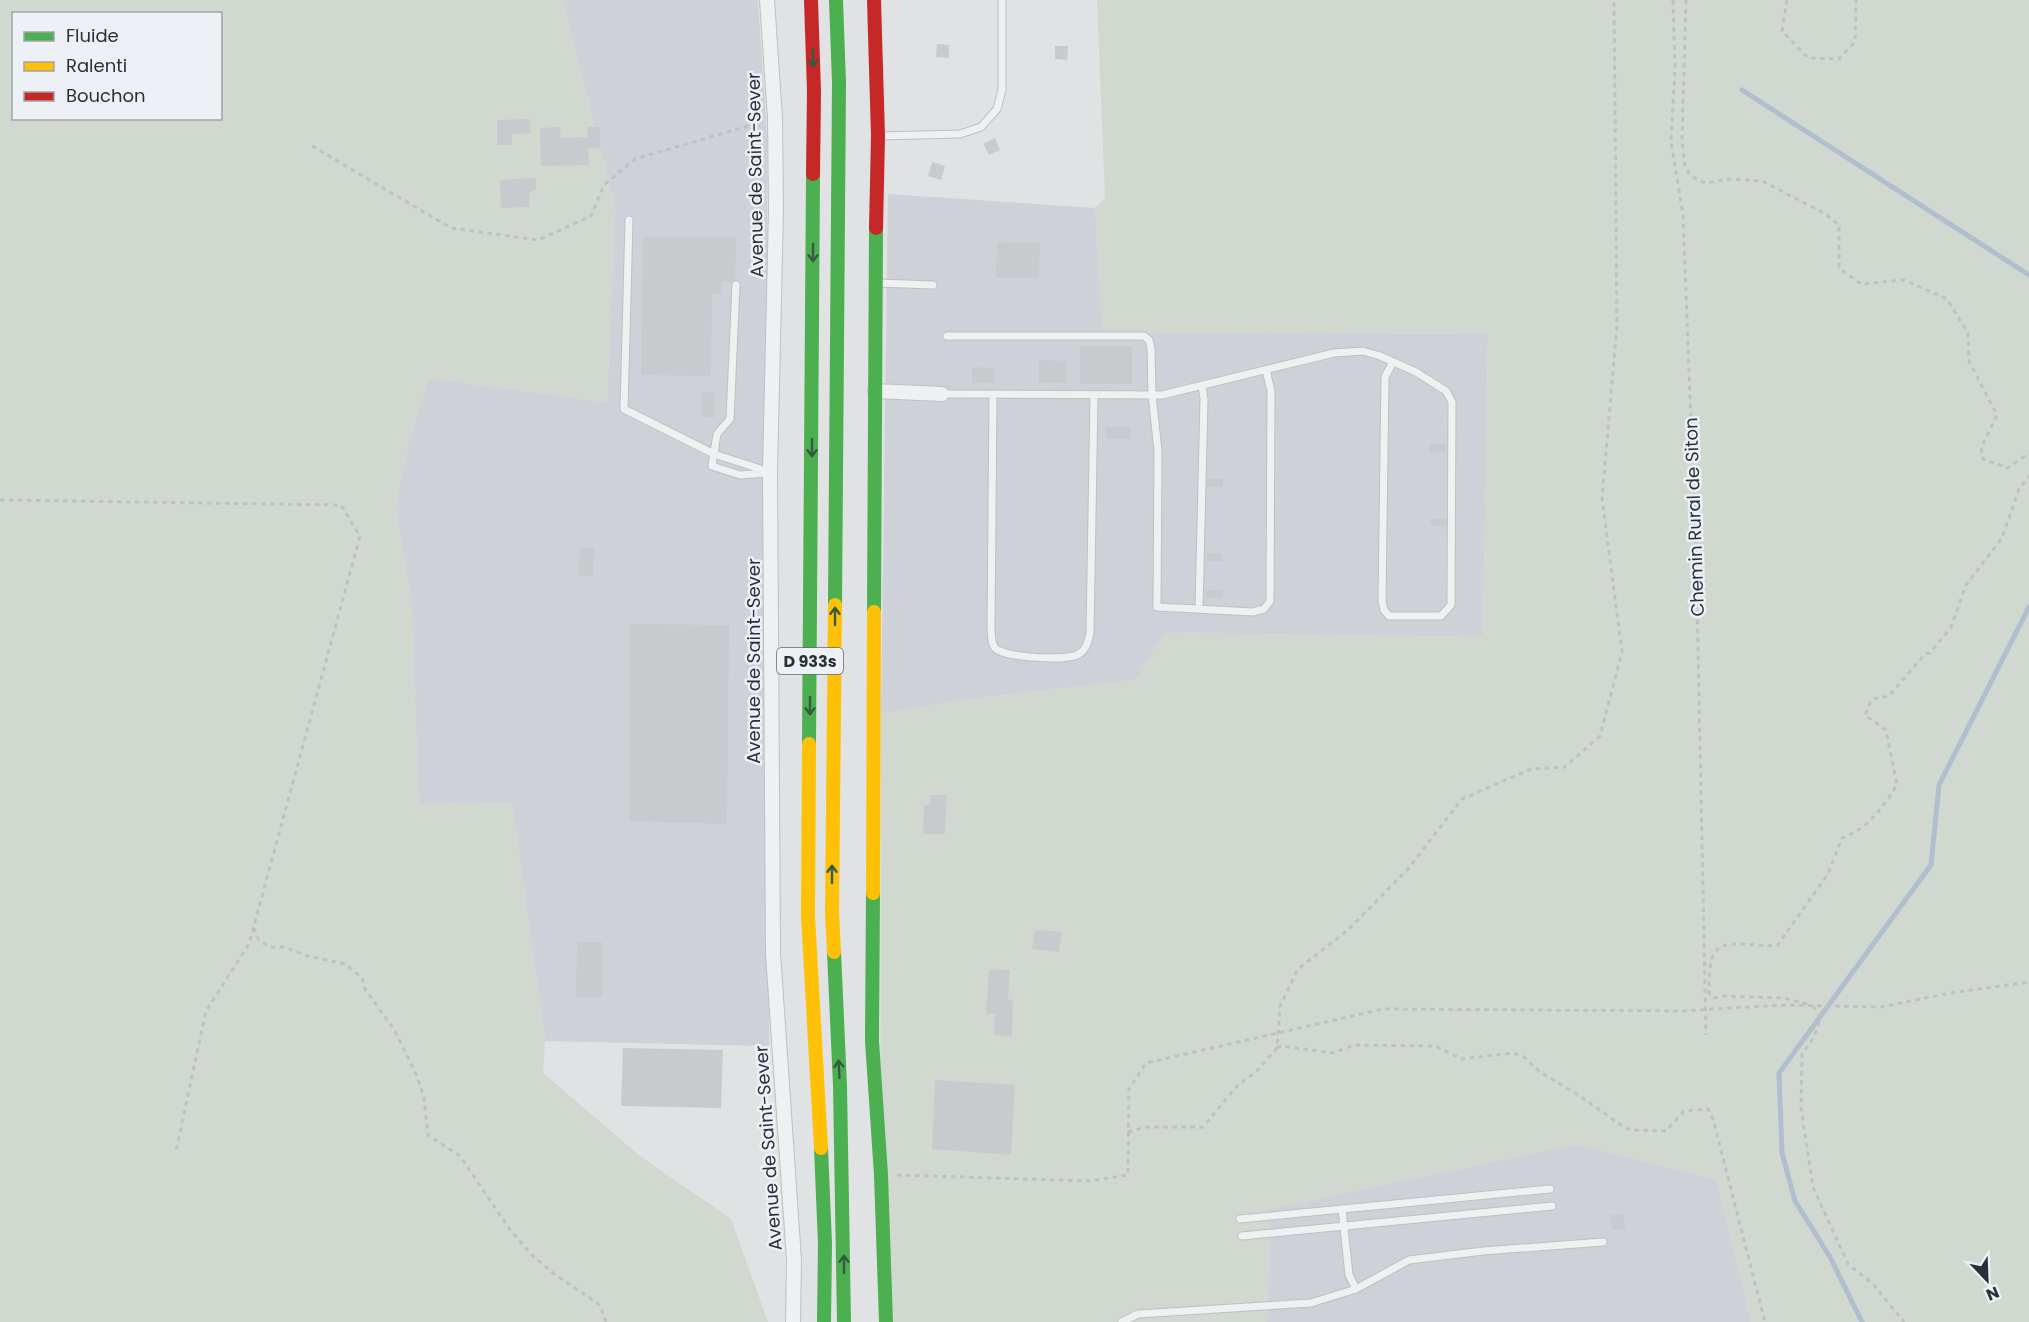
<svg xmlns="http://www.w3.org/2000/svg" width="2029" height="1322" font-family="Poppins,sans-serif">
	<rect width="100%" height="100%" fill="#e0e2e4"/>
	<path fill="#ced1d7" d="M563 0H758L767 137 769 1046 545 1041 512 803 419 804 411 597 395 507 409 441 428 378 607 402 615 206Z
		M888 194 1095 208 1103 332 1488 334 1483 637 1164 633 1136 680 963 700 881 714Z
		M1577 1144 1716 1179 1751 1322H1267L1270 1209Z"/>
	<path fill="#d1d8d0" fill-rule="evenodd" d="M0 0H563L615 206 607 402 428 378 409 441 395 507 411 597 419 804 512 802 545 1041 543 1073 640 1156 731 1219 768 1322H0ZM14 14H220V118H14Z
		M1097 0H2029V1322H1751L1716 1179 1577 1144 1270 1209 1267 1322H880L881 714 963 700 1136 680 1164 633 1483 637 1488 334 1103 332 1095 208 1105 198Z"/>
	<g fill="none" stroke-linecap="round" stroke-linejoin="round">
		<path stroke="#b0bece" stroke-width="5" d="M1742 90 2029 275
			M1862 1322 1830 1257 1795 1201 1782 1153 1779 1073 1931 865 1939 785 2029 607"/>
	</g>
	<path fill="#c8cacd" d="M937 44 949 45V58L936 57Z
		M1055 46H1068L1067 60 1055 59Z
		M530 119 531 133 512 134V145H497V120Z
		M560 127 561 138 588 137 587 127H600V148H588L589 165 541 166 540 128Z
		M995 138 1000 150 989 155 983 144Z
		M932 162 945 166 941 180 928 176Z
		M536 178V190L530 191 529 207 501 208 500 180Z
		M643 237 736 238 735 282 721 281V294H712L711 376 641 375Z
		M997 242 1040 243 1039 278H996Z
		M1080 346H1132V384H1080Z
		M1039 360 1067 361V383H1039Z
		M972 367 995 368V383H972Z
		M702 392 714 393V418L701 417Z
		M1106 427H1131V439H1106Z
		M1429 444H1446V452L1429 453Z
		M1207 479H1223V487H1207Z
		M1430 519H1446V526H1430Z
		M580 548H594L593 576 579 575Z
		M1207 553H1222V561H1207Z
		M1206 590H1223V598H1206Z
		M629 624 729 625 727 824 629 821Z
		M930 795H947L945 834H923L924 805H930Z
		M1035 930 1062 932 1059 952 1032 949Z
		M577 942H602V997H576Z
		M989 969 1010 970 1008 999 1013 1000 1012 1037 994 1035 995 1014H986Z
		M623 1048 723 1050 721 1108 621 1106Z
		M935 1080 1015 1085 1011 1155 932 1149Z
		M1624 1214 1625 1229 1612 1230 1611 1215Z"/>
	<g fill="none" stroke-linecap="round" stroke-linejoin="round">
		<g stroke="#bec0c2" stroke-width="9">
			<path id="lane" d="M880 136 960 134 981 127 997 109 1002 90V0
				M629 220 624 409 714 454 770 472
				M878 283 933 285
				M736 285 730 419 717 434 712 466 740 475 768 473
				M947 336H1144L1149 340 1151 348 1152 395 1158 451 1157 607 1253 612 1264 609 1270 601 1271 391 1266 370
				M942 394 1162 395 1334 353 1363 351 1380 356 1416 372 1446 391 1452 402 1451 605 1441 616H1389L1384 610 1382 601 1385 377 1393 362
				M993 394 991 630C992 637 991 644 995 648 1004 658 1068 661 1079 654 1087 649 1088 641 1090 633L1094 395
				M1199 609 1204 399 1202 386
				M1342 1209 1349 1275 1356 1289
				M1240 1219 1550 1189
				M1242 1236 1552 1206
				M1122 1322 1138 1314 1311 1303 1356 1289 1409 1260 1483 1251 1603 1242"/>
		</g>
		<g stroke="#bec0c2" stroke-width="16">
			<path id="street" d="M767 0 775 118 776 210 770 472 773 953 794 1260 793 1322
				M875 391 942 394"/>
		</g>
		<path stroke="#bec0c3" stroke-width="3" stroke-dasharray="4.5 4.5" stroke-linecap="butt" d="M1673 0 1675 68 1671 141 1683 215 1696 552 1706 1035
			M1686 0 1682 139 1685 167 1691 176 1705 183 1730 179 1762 181 1824 213 1839 225V268L1861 284 1904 280 1947 299 1968 333 1969 361 1997 415 1981 448 1983 459 2008 468 2029 453
			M1787 0 1782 31 1808 58 1839 59 1855 42 1856 0
			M312 146 451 228 538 240 591 216 604 185 635 159 762 122
			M0 500 341 505 360 536 249 944 206 1011 176 1151
			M254 928 258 939 269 947H284L308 956 345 964 362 978 365 989 395 1031 417 1076 424 1098 428 1135 460 1156 511 1231 533 1256 553 1273 600 1305 606 1322
			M1807 1004 1784 998 1723 996 1714 998 1709 993C1708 931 1725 945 1777 946L1828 874 1842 838C1868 829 1883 807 1897 785L1886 730 1865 715 1872 699 1889 696 1925 654 1930 653 1951 627 1966 585 2002 538 2019 489 2029 476
			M1813 1006 1820 1017C1818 1031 1811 1044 1802 1053L1801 1108 1813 1187 1848 1264 1873 1284 1904 1322
			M1277 1048 1281 1046 1333 1053 1354 1045 1435 1046 1462 1059 1513 1053 1524 1057 1540 1072 1577 1094 1621 1125 1630 1130 1666 1131 1684 1111 1708 1109 1713 1119 1765 1322
			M1128 1132 1147 1127H1203L1237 1086 1256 1072 1277 1048 1280 1006 1298 969 1348 930 1408 869 1462 799 1531 769 1565 767 1600 736 1622 652 1602 498 1617 325 1614 0
			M897 1175 1090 1181 1128 1175 1129 1089 1146 1063 1383 1009 1681 1011 1784 1005 1881 1007 1950 993 2029 982"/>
		<use href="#lane" stroke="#eff0f1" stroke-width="7"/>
		<use href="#street" stroke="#eff0f1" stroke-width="14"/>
		<path stroke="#4caf50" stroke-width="14" d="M835 605 839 83 836 0
			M874 612 876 228
			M809 744 813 174
			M873 893 872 1041 881 1175 886 1322
			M834 952 840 1086 844 1322
			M821 1148 825 1244 824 1322"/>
		<path stroke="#ffc107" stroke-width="14" d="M809 744 808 916 821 1148
			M873 893 874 612
			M834 952 832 913 835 605"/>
		<path stroke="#c62828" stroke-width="14" d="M811 0 814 91 813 174
			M874 0 878 136 876 228"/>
	</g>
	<defs><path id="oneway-shaft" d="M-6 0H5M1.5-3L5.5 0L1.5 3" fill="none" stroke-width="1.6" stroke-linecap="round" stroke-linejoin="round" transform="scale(1.5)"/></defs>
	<g stroke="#355c43">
		<use href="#oneway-shaft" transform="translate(813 58) rotate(88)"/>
		<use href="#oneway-shaft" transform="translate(813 253) rotate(90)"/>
		<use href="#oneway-shaft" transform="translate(812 448) rotate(90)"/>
		<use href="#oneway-shaft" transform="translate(835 616) rotate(-90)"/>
		<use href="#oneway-shaft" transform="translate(810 706) rotate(90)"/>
		<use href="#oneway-shaft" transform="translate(832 874) rotate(-90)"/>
		<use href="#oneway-shaft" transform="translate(839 1069) rotate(-93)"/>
		<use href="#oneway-shaft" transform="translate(844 1264) rotate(-90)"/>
	</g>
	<g text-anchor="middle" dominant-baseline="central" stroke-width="5" stroke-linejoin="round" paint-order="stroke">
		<rect fill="#edf0f4" stroke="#636a73" stroke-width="1.5" x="777" y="648" width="66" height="26" rx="4.5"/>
		<g font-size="16" font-weight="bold" fill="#28303c">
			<text x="810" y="661">D 933s</text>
		</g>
		<g font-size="18" fill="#28303c" stroke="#edf0f4">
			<text transform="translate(755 175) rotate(-91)">Avenue de Saint-Sever</text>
			<text transform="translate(1694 517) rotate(-92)">Chemin Rural de Siton</text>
			<text transform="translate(753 661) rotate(-90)">Avenue de Saint-Sever</text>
			<text transform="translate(768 1148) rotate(-94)">Avenue de Saint-Sever</text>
		</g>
	</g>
	<rect x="12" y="12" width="210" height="108" fill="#edf0f4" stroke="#9ea3aa" stroke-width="1.5"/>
	<rect x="24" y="32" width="30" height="9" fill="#4caf50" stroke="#9ea3aa" stroke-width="1.5"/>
	<text x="66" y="42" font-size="18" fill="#28303c">Fluide</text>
	<rect x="24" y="62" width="30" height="9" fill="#ffc107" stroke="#9ea3aa" stroke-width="1.5"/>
	<text x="66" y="72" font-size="18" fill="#28303c">Ralenti</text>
	<rect x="24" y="92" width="30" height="9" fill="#c62828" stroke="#9ea3aa" stroke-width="1.5"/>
	<text x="66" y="102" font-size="18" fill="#28303c">Bouchon</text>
	<g transform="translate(1987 1280) rotate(157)" stroke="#edf0f4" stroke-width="4.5" paint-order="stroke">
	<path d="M0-4.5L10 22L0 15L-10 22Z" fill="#28303c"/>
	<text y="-9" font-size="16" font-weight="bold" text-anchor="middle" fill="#28303c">N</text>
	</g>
</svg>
